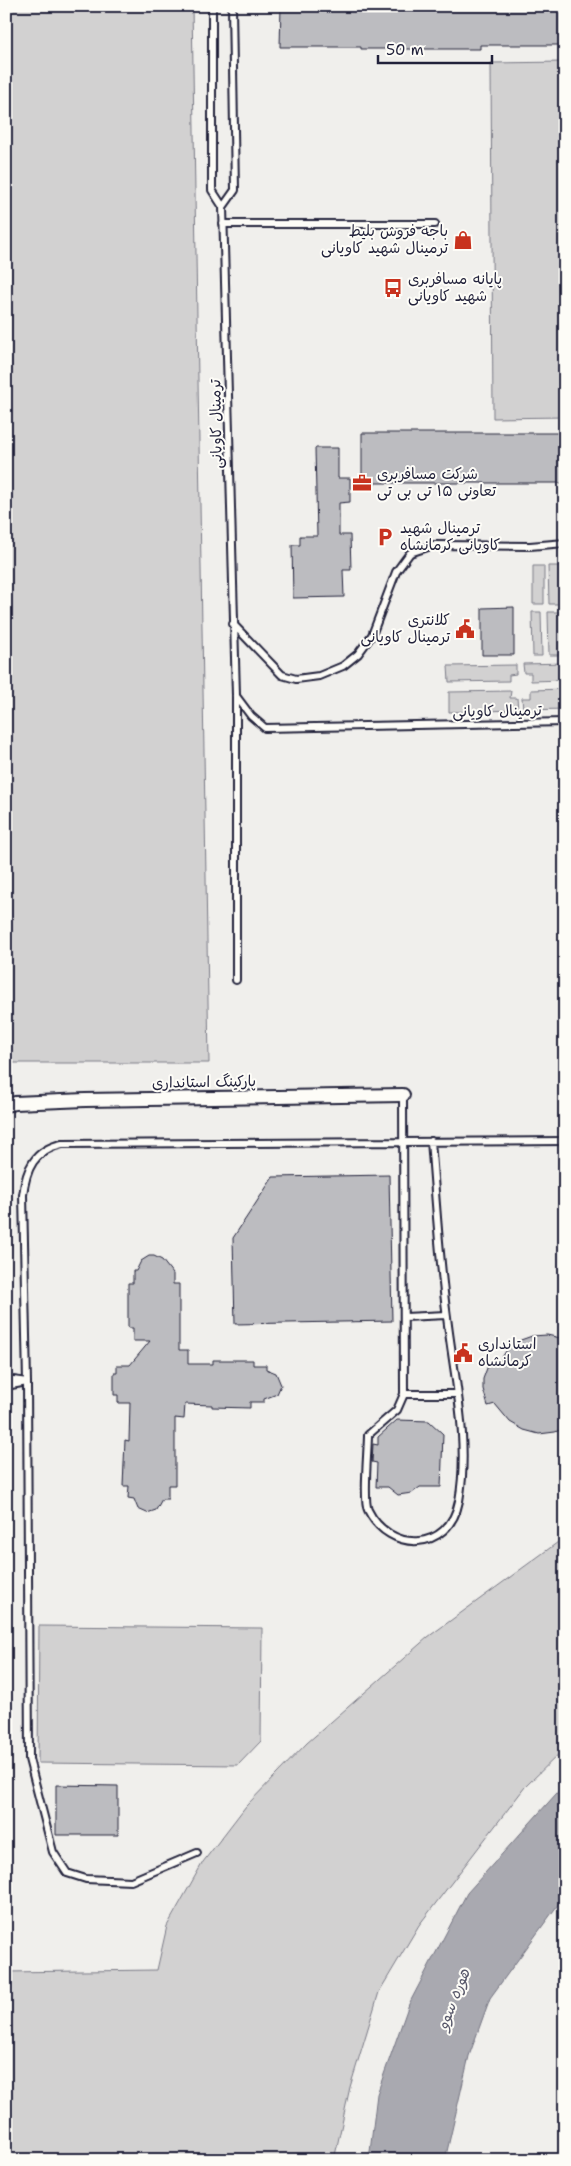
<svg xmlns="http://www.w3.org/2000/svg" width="571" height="2166" font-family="'Shantell Sans','Playpen Sans Arabic',sans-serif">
	<rect width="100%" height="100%" fill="#f0efec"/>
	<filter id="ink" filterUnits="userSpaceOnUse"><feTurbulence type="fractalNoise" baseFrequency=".02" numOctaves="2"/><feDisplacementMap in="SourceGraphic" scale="10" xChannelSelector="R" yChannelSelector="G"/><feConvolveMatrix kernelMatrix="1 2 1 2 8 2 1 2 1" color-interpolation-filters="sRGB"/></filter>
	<g filter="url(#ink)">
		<path fill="#d2d1d1" stroke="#7a7a86" d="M6 6H192L209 1063H6Z
			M565 62V417L493 418 491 63Z
			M533 566H544V604H533Z
			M548 566H565L564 604H549Z
			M532 612H541L542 656H533Z
			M548 612H564L565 655H549Z
			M565 663V680L531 681V673H524L523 664Z
			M516 665V674L509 675V681L449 682 448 666Z
			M565 689V709L523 710 522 698H531V690Z
			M511 691 510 698H517L518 710 449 712V692Z
			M565 1537V1748L525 1787 419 1925 379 1992 350 2087 334 2160H6V1972L157 1970 167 1926 203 1862 246 1806 307 1743 428 1637Z
			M39 1626 262 1628 261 1741 238 1765 38 1763Z"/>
		<path fill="#a9a9b0" stroke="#737381" d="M565 1784V1895L490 1998 469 2056 445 2160H369L377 2094 409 2004 467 1893Z"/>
		<path fill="#bcbcc0" stroke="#22223b" d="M281 6H565V45H480V49H361V47H280Z
			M362 433H565V483H362Z
			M315 448H338V478H350V502L339 503V535H350L351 570H343L344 597 293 598 292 545H300V536H317Z
			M514 607V655H482V608Z
			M389 1175 392 1321 235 1324 233 1238 273 1177Z
			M149 1256H154L162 1260 173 1274V1284H179V1350H188V1364H213V1360H253V1365H266V1369L276 1373 281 1385 277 1394 264 1399V1402H250V1408L212 1407V1405L185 1404 184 1419 175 1418V1485H168V1499H162L156 1510 147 1513 138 1509 134 1499 128 1498 129 1486H123L125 1440 129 1441 130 1403H118V1395H114V1373H117V1365H130L150 1341H133V1328H128V1283H133V1271H136L141 1261Z
			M547 1335 565 1339V1428L555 1432 539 1434 524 1430 510 1422 495 1404 488 1406 483 1389V1379L490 1360 498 1364 506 1351 518 1341 532 1336Z
			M397 1420 429 1421 443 1434 441 1487H420L412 1493 398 1495 388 1487H376L377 1463 372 1462 373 1444 378 1445V1437Z
			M56 1785 118 1786V1835H56Z"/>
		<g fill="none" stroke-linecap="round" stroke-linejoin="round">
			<g stroke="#22223b" stroke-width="10">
				<path id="lane" d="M212 6V190L223 207 236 695V980
					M223 207 235 190 232 6
					M223 224H435
					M233 624 282 675 296 679 319 676 343 666 358 654 372 635 396 572 410 553 434 545 530 546 565 543
					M236 696 251 716 265 728 565 722
					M403 1095 404 1394 397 1410 368 1435C368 1449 363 1500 368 1510 389 1553 449 1553 459 1501 470 1441 454 1377 447 1317 439 1259 436 1199 431 1141
					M405 1317 446 1315
					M6 1379 27 1382 6 1386
					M404 1394H457
					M197 1853 131 1881 86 1879 67 1873 53 1852 29 1759 27 1382 23 1195C26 1169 34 1150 62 1144L565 1141"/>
			</g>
			<g stroke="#22223b" stroke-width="16">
				<path id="street" d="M6 1105 15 1103 85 1100 403 1095"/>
			</g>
			<use href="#lane" stroke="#fdfcf7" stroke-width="6"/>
			<use href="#street" stroke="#fdfcf7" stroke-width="12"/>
		</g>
	</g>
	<defs>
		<g id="shop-bare" transform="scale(1.5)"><path d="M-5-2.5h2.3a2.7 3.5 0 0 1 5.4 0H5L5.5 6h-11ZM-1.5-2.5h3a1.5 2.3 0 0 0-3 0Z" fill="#c8321e" stroke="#fdfcf7" stroke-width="2.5" paint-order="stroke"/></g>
		<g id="bus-bare" transform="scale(1.5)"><path d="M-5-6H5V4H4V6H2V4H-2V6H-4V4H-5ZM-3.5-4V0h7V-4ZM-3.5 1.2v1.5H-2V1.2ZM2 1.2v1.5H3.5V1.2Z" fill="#c8321e" stroke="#fdfcf7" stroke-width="2.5" paint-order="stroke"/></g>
		<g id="office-bare" transform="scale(1.5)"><path d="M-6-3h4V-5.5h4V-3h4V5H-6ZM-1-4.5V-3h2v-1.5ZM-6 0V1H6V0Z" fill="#c8321e" stroke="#fdfcf7" stroke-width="2.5" paint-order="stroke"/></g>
		<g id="parking-bare" transform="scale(1.5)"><path d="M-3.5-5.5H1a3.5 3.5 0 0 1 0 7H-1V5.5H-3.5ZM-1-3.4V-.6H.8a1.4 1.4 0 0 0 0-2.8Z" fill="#c8321e" stroke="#fdfcf7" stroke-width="2.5" paint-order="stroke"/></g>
		<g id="civic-bare" transform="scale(1.5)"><path d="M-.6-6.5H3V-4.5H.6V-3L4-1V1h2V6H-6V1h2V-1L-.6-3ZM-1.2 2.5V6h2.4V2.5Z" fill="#c8321e" stroke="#fdfcf7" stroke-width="2.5" paint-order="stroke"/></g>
	</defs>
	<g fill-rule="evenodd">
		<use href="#shop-bare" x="463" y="240"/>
		<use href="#bus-bare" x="393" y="288"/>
		<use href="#office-bare" x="362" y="483"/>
		<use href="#parking-bare" x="385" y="537"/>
		<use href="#civic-bare" x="465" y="629"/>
		<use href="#civic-bare" x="463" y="1353"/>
	</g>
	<g text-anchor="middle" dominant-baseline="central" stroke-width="4" stroke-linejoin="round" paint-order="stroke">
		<g font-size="15" fill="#22223b" stroke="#fdfcf7" text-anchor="start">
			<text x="448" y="231" text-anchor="end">باجه فروش بلیط<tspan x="448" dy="17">ترمینال شهید کاویانی</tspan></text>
			<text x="408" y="279">پايانه مسافربری<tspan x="408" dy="17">شهید کاویانی</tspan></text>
			<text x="377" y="474">شرکت مسافربری<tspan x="377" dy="17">تعاونی ۱۵ تی بی تی</tspan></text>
			<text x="400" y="528">ترمینال شهید<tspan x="400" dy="17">کاویانی کرمانشاه</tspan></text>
			<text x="450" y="620" text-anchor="end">کلانتری<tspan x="450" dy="17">ترمینال کاویانی</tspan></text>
			<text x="478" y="1344">استانداری<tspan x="478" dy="17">کرمانشاه</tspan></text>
		</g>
		<g font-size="15" fill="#22223b" stroke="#fdfcf7">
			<text transform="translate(216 424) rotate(-91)">ترمینال کاویانی</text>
			<text transform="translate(497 711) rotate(-1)">ترمینال کاویانی</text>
			<text transform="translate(204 1082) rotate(-1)">پارکینگ استانداری</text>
		</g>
		<g font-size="16" font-style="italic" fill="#58586a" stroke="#fdfcf7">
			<text transform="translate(453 1999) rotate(-68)">هوره سوو</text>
		</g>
	</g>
	<rect width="571" height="2166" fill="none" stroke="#fdfcf7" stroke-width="25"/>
	<rect x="12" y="12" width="546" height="2141" fill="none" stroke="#22223b" stroke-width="2" filter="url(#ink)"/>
	<path d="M378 55v8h114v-8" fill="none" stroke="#22223b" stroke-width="2.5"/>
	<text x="386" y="55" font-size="15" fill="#22223b" stroke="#fdfcf7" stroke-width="4" paint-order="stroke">50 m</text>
</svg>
